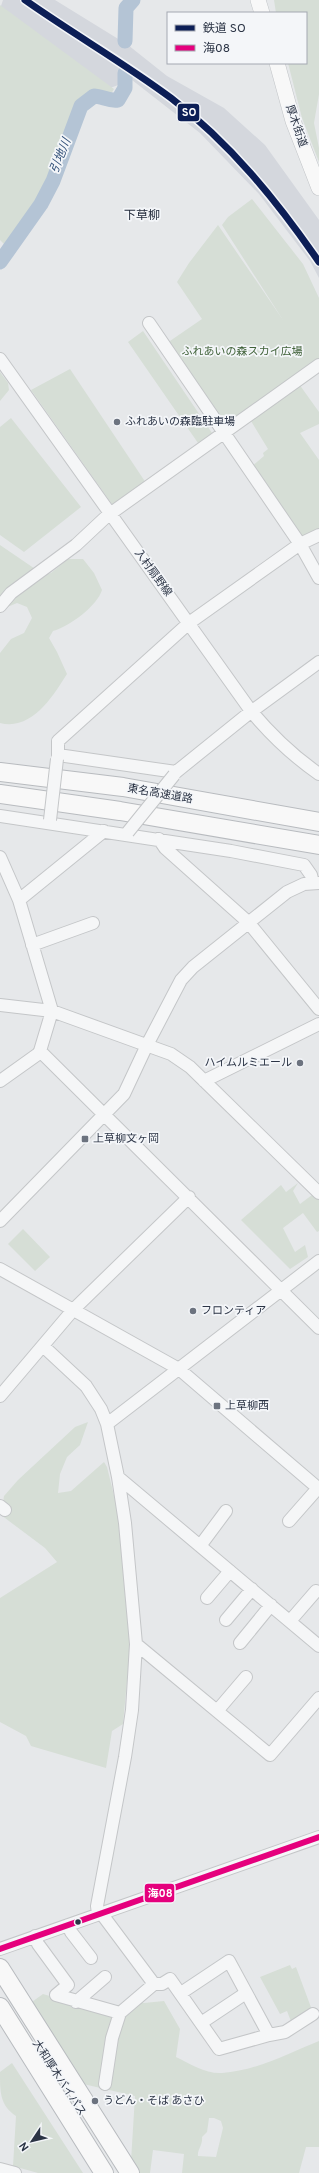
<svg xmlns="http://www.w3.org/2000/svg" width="319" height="2173" font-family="Overpass,'Noto Sans JP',sans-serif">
	<rect width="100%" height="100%" fill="#e6e8ea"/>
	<path fill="#d4d7dd" d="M3 0H55L128 45 167 76 224 108 265 145 319 220V278L310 261 259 194 200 133 132 80 110 88 0 9Z"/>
	<path fill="#d6ded6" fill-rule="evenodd" d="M274 0H319V94L314 123 319 148V162L302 118 288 63H306V13H276Z
		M0 5 114 89 111 94 91 103 80 114 43 192 6 246 0 240Z
		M252 199 303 264 319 298V361L228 426 221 424 167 343 202 319 177 282 189 263 218 225 283 320 222 225 228 217Z
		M143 331 212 433 198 443 128 342Z
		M70 369 146 483 114 507 31 390Z
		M0 372 8 383 9 390 0 401Z
		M299 384 319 412V424L300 433 319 460V532L302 540 251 467 264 456 263 453 268 449 251 421Z
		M11 418 81 507 24 552 0 535V427Z
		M0 545 44 575 51 573 68 559H83L94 573 102 590C97 606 70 626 53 631L49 638 57 652 67 674C53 696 32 731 0 723V653L11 639 24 633 32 618 27 607 17 603 0 610Z
		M292 1169 319 1198V1231L317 1232 303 1213 283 1228 295 1252 305 1245 308 1257 290 1269 241 1220 281 1185 286 1192 298 1183 293 1191 300 1204 312 1195 302 1182 290 1173Z
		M23 1229 50 1257 35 1271 8 1244Z
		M88 1422 80 1445 67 1457 60 1474 58 1493 71 1491 104 1462 107 1467 121 1524 131 1637 123 1724 112 1731 106 1768 31 1746 26 1736 0 1722V1598L57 1562 45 1548 1 1515 4 1496 18 1480 75 1427Z
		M290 1965 292 1969 296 1967 312 2010 292 2024 287 2011 280 2014 260 1977Z
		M43 1994 114 2015 134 2000 144 2003 164 2001 180 2029 176 2057C190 2064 206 2074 222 2073 256 2071 289 2053 319 2041V2147H306L299 2173H182L184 2154 153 2150 150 2173H138L131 2161 135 2096 79 2083 29 2004ZM209 2118H214L221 2121 223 2128 216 2157 198 2156C197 2150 203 2145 202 2137L207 2132Z
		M12 2063 83 2173H38L13 2166 16 2116C0 2105 0 2093 0 2072Z"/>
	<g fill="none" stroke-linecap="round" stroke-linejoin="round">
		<path stroke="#b4c4d5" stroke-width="15" d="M125 41 126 8 133 0
			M0 262 41 204 53 181 81 106 94 96C102 96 110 102 118 100L125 88V73"/>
		<g stroke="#c4c6c8" stroke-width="14">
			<path id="minor" d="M149 323 300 544 319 578
				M0 359 251 711C272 736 293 756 319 774
				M319 535 300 544 189 623 58 741V755L176 772 248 714 319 662
				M0 606 11 593 76 545 107 516 319 365
				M0 816 231 851 304 865 311 875 313 883
				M159 839 165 848 248 922 319 1009
				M0 857 19 900 52 1011 40 1051 319 1328
				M19 900 104 831
				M32 945 93 923
				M0 1005 52 1011 171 1054 190 1067 319 1193
				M0 1081 38 1054 40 1051
				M204 1081 319 1024
				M0 1221 124 1094 147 1045 181 980 193 967 287 892 304 884 319 883
				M0 1269 179 1369 319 1489
				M43 1346 86 1386 101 1409 107 1424 118 1477 125 1523 136 1644 132 1710 125 1757 97 1906 98 1914
				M0 1396 73 1310 189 1197
				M107 1424 319 1261
				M118 1477 319 1646
				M0 1506 5 1510
				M289 1521 318 1488
				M200 1546 226 1511
				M207 1598 230 1571
				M226 1620 252 1589
				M290 1621 316 1591
				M240 1643 271 1605
				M136 1644 270 1755 319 1698
				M217 1711 246 1677
				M101 1913 154 1984H162L170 1979 219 2049 269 2035 229 1961 181 1993
				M68 1925 71 1932 91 1958
				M35 1936 38 1944 68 1985 56 1995 120 2013
				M0 1949 319 1837
				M76 2002 105 1977
				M201 2023 246 1993
				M269 2035 285 2032 313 2014
				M105 2084 112 2038 120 2013 154 1984
				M0 2169 15 2173"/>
		</g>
		<g stroke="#c2c5c8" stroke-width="16">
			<path id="major" d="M258 0 262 13
				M277 63 293 121 319 188"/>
		</g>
		<g stroke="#b8bbbf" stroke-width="20">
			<path id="highway" d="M0 772 123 787 319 822
				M0 794 120 811 319 845
				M0 1968 130 2173
				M0 2007 104 2173"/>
		</g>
		<use href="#minor" stroke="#f5f6f7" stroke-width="12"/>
		<use href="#major" stroke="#f8f8f8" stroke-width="15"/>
		<use href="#highway" stroke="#f8f8f8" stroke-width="18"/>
		<g stroke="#c4c6c8" stroke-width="14" stroke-linecap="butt">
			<path id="minor-bridge" d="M50 820 57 759
				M128 832 174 775"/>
		</g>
		<use href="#minor-bridge" stroke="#f5f6f7" stroke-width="12"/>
		<g stroke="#f4f6f9" stroke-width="9">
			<path id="bus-1" d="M0 1949 319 1837"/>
		</g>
		<use href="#bus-1" stroke="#e5007d" stroke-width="6"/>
		<g stroke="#f4f6f9" stroke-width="10">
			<path id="rail-1" d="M25 0C73 34 124 63 171 98 230 143 277 201 319 262"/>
		</g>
		<use href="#rail-1" stroke="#0c1e56" stroke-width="7"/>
	</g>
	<g fill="#6c737f" stroke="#f4f6f9" stroke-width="1.5">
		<circle cx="117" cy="422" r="4"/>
		<circle cx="300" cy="1063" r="4"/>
		<rect x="81" y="1135" width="8" height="8" rx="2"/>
		<circle cx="193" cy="1311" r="4"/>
		<rect x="213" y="1402" width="8" height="8" rx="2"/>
		<circle cx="95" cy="2101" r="4"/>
	</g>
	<circle fill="#2b3445" stroke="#f4f6f9" stroke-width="1.5" cx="78" cy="1922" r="3.5"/>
	<g text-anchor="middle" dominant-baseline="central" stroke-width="3.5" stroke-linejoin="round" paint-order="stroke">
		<g font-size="11" fill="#2b3445" stroke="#f4f6f9">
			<text transform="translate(296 126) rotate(71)">厚木街道</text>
			<text transform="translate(153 573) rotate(54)">入村扇野線</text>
			<text transform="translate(160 794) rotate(10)">東名高速道路</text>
			<text transform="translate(59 2078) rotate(57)">大和厚木バイパス</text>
		</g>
		<g font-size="11" fill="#3f6138" stroke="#f4f6f9">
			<text x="242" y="352">ふれあいの森スカイ広場</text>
		</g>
		<g font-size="11" fill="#2b3445" stroke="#f4f6f9" text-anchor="start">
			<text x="125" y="422">ふれあいの森臨駐車場</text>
			<text x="292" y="1063" text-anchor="end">ハイムルミエール</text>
			<text x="93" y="1139">上草柳文ヶ岡</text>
			<text x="201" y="1311">フロンティア</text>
			<text x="225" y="1406">上草柳西</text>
			<text x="103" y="2101">うどん・そば あさひ</text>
		</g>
		<g font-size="12" font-style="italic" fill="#34527a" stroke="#f4f6f9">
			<text transform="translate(61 156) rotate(-68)">引地川</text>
		</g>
		<g font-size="12" fill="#1d2536" stroke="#f4f6f9">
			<text x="142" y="216">下草柳</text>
		</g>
	</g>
	<g stroke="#f4f6f9" stroke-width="1.5">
		<rect x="177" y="103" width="23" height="19" rx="4" fill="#0c1e56"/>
		<rect x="144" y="1883" width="31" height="20" rx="4" fill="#e5007d"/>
	</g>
	<g font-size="11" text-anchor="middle" font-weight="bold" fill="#fff">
		<text x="189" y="116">SO</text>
		<text x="160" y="1897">海08</text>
	</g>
	<rect x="167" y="12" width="140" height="52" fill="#f4f6f9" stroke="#a4a8b1"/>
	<rect x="175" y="25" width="20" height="6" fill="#0c1e56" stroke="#a4a8b1"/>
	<text x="203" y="32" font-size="12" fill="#2b3445">鉄道 SO</text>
	<rect x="175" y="45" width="20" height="6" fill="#e5007d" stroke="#a4a8b1"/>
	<text x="203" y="52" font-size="12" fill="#2b3445">海08</text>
	<g transform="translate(32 2141) rotate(235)" stroke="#f4f6f9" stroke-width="3" paint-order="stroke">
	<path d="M0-3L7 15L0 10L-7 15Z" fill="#2b3445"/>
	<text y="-6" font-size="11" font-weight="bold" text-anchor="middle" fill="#2b3445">N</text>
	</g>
</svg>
